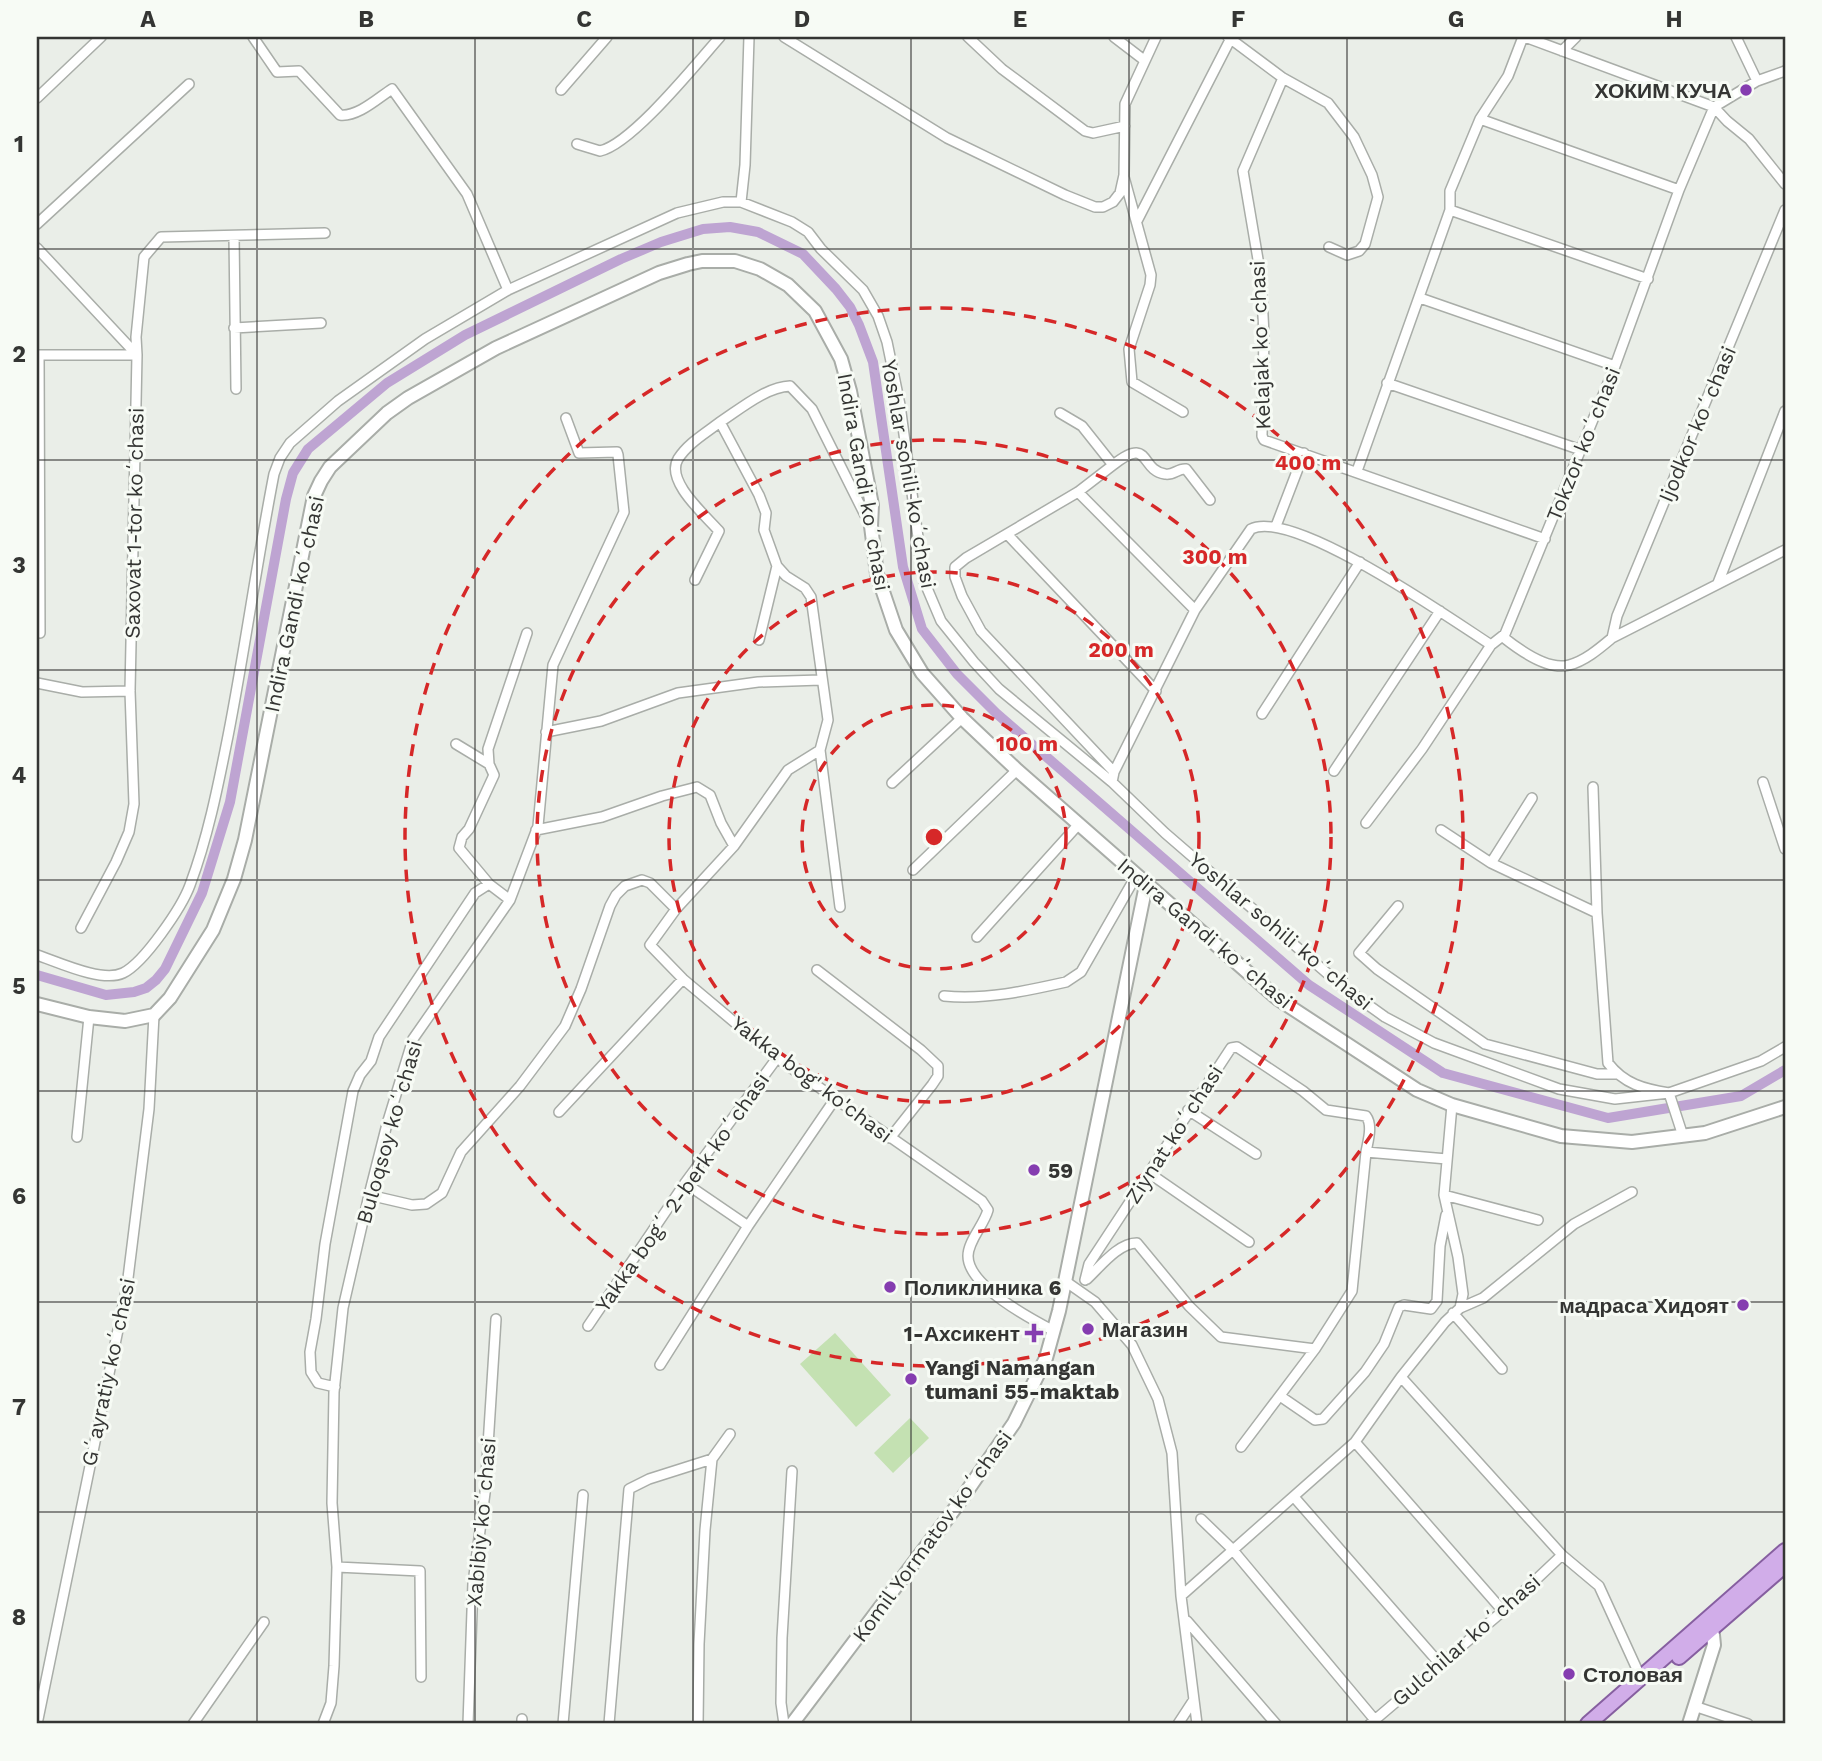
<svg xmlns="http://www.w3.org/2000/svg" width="1822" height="1761" font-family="'Work Sans',sans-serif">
	<rect width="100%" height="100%" fill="#eaeee8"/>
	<path fill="#c4e1b2" d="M835 1333 891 1395 856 1427 800 1364Z
		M910 1418 929 1438 893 1473 874 1453Z"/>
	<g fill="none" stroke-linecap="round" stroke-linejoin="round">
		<path stroke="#bea4d2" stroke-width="10" d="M37 975 106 995 134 992 146 988 156 980 165 969 202 893 230 802 286 499 293 473 308 449 387 383 465 335 621 259 661 242 703 229 730 227 758 232 803 254 836 289 850 307 859 325 873 362 903 567 922 629 957 674 996 713 1309 985 1443 1073 1608 1118 1741 1096 1785 1070"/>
		<g stroke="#a9ada8" stroke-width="12">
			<path id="street" d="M253 37 277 72 299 71 340 115C358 117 378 98 392 89L467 194 508 290
				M784 37 947 138 1065 195 1095 207H1103L1113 202 1120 193 1124 175 1125 104 1156 37
				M968 37 1002 69 1085 131 1093 133 1125 126
				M1114 37 1144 60
				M1228 37 1283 78 1328 103 1354 137 1372 175 1378 197 1365 244 1359 251 1347 255 1329 247
				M1525 37 1714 107 1727 121 1749 139 1785 184
				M1736 37 1757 81
				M1562 51 1576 37
				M1283 78 1243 171 1261 277 1264 335 1262 436 1264 440 1545 539
				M561 90 607 37
				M37 98 101 37
				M1480 119 1679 190
				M577 144 600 151C632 144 696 64 720 37
				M1124 177 1151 275 1150 285 1129 349 1132 382 1183 412
				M741 202 792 222 808 232 821 249 863 290 878 316 887 342 900 405 924 581 941 621 974 662 999 689 1112 782 1165 833 1343 987 1385 1017 1434 1043 1559 1089 1615 1099 1669 1093 1761 1061 1785 1047
				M1450 210 1648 279
				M1137 221 1231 38
				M37 224 189 84
				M234 236 236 389
				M37 248 137 355
				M1420 298 1615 366
				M234 328 321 323
				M37 355H137L130 691 134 804 129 832 116 862 81 928
				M39 355 40 633
				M137 355 136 337 144 257 161 237 325 233
				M1387 383 1581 450
				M1060 413 1082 426 1113 465 1078 492 966 558 955 567V577L962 596 981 631 1114 772
				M1113 465C1151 435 1139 470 1165 474 1173 476 1178 468 1186 469L1210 500
				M1357 471 1450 210V191L1480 119 1508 76 1523 37
				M1078 492 1195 610
				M1276 526 1304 453
				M1007 534 1156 691
				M695 580 719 531C705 515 665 481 678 459 688 443 706 433 720 422
				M1718 583 1785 411
				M1503 637C1518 649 1548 671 1569 665 1585 661 1600 648 1612 638L1785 550
				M1612 638 1617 616 1785 210
				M759 640 777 566
				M37 683 82 692 130 691
				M1262 714 1360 562
				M546 732 601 721 678 693 758 682 821 680
				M456 744 489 764
				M820 750 788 770 734 846 676 909 650 945 683 979 777 1058 982 1201 988 1210C984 1225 968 1241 968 1256 968 1286 1031 1319 1054 1331
				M1334 771 1440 611
				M1112 782 1114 772 1195 610 1251 529C1293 508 1451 619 1491 645
				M1763 782 1785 849
				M892 783 962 718
				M1593 787 1597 913
				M1532 798 1491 863 1597 913 1608 1063C1624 1084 1644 1089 1669 1093L1683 1136
				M1366 823 1422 749 1491 645 1505 634 1615 366 1679 190 1714 107 1757 81 1785 71
				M536 830 602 817 662 796 697 787 710 795 721 823 734 846
				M1441 830 1491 863
				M913 870 1017 770
				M489 884 459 848 462 837 469 829 494 775 489 764 488 749 527 633
				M1398 906 1359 953 1377 969 1485 1044 1597 1074H1617
				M840 907 820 750 828 720 811 597 805 588 786 576 777 566 764 530 766 513 759 495 720 422C740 409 766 387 790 386L812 409 870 525
				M977 937 1078 825
				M37 955C58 962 102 983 123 973 144 963 182 907 190 885 208 837 218 786 228 736 245 649 257 561 274 474L280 458 290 443 338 401 425 339 508 290 677 213 723 202H741L745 165 749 37
				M817 970 921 1050 938 1066V1076L932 1085 890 1138
				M944 996C986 1000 1026 991 1066 982L1081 972 1136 876
				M1188 1110 1256 1154
				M559 1112 683 979
				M77 1137 89 1017
				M1149 1173 1249 1242
				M685 1183 748 1226
				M369 1195 412 1205 426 1204 442 1193 461 1152 520 1086 565 1026 581 989 610 906 616 895 625 886 642 880 650 883 676 909
				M1444 1195 1538 1220
				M1087 1279C1100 1267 1118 1243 1137 1243L1189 1306 1221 1337 1315 1349
				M1085 1280 1089 1264 1231 1048 1237 1047 1303 1091 1326 1110 1366 1116C1373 1125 1368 1141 1366 1152
				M1065 1281 1095 1302 1132 1345 1158 1399 1172 1453 1181 1596 1197 1724
				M1460 1308 1483 1298 1574 1224 1632 1192
				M1453 1313 1502 1369
				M588 1326 685 1183 777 1058
				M660 1365 748 1226 835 1099
				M1401 1377 1562 1555 1599 1586 1641 1678
				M335 1387 318 1383 311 1372 310 1352 316 1319 325 1244 353 1091 360 1075 371 1061 379 1037 475 893 489 884 510 900
				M1280 1396 1315 1420 1323 1419 1365 1372 1384 1344 1399 1307 1404 1305 1431 1309 1437 1301 1440 1246 1446 1215
				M1355 1442 1503 1611
				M1241 1447 1315 1349 1352 1291 1366 1152 1447 1159
				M1294 1497 1440 1664
				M1201 1519 1232 1549 1375 1720
				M337 1567 420 1571 421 1677
				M1181 1596 1355 1442 1401 1377 1445 1322 1460 1308 1463 1294 1458 1257 1444 1195 1452 1105
				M1187 1621 1276 1724
				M1694 1706 1748 1724
				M37 1724 127 1286 149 1109 154 1015
				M193 1724 264 1622
				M323 1724 331 1703 334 1666 337 1567 332 1503 334 1392 343 1308 369 1195 387 1124 413 1039 510 900 538 826 553 665 624 512 618 455 617 452 579 453 566 418
				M468 1724 473 1583 485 1493 496 1319
				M522 1724V1719
				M563 1724 583 1495
				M609 1724 629 1489 649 1479 712 1459
				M698 1724 699 1644 705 1530 712 1459 730 1434
				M784 1724 781 1703 782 1638 792 1471
				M1178 1724 1193 1701
				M1370 1724 1503 1611 1562 1555"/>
		</g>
		<g stroke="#a9ada8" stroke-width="16">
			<path id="secondary" d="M37 1004 89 1017 125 1021 154 1015 170 998 213 930 234 879 245 840 314 496 321 481 330 467 387 413 408 398 496 348 659 273 688 264 702 261H735L760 269 788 285 815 311 841 359 850 391 872 505 871 526 877 574 896 630 922 673 962 718 1017 770 1278 999 1417 1090 1452 1105 1561 1136 1632 1142 1705 1133 1785 1107
				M792 1724 956 1507 1014 1423 1046 1358 1059 1311 1146 885
				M1689 1724 1714 1645 1713 1635 1707 1623"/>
		</g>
		<g stroke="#865fa0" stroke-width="18">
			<path id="primary" d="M1679 1657 1785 1565
				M1588 1724 1785 1551"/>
		</g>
		<use href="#street" stroke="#fff" stroke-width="9"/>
		<use href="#secondary" stroke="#fff" stroke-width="12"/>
		<use href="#primary" stroke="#d1ade9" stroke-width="14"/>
	</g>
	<path fill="none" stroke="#343533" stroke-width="2" stroke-opacity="0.55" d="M257 37V1724M475 37V1724M693 37V1724M911 37V1724M1129 37V1724M1347 37V1724M1565 37V1724M37 249H1785M37 460H1785M37 670H1785M37 880H1785M37 1091H1785M37 1302H1785M37 1512H1785"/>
	<g fill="none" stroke="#d62828" stroke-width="3.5" stroke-dasharray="12 9">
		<circle cx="934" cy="837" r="132"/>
		<circle cx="934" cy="837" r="265"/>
		<circle cx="934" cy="837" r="397"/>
		<circle cx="934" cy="837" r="529"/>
	</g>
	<g fill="#853db0" stroke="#f7fbf5" stroke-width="2.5">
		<circle cx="1746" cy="90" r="7"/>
		<circle cx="1034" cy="1170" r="7"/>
		<circle cx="890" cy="1287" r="7"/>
		<circle cx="1743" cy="1305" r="7"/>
		<circle cx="1088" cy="1329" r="7"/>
		<path d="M1030.5 1322.5h7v7h7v7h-7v7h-7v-7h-7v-7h7z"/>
		<circle cx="911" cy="1379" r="7"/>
		<circle cx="1569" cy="1674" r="7"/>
	</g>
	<g text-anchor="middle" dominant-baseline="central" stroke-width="6" stroke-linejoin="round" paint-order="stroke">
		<g font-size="21" font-weight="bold" fill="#343533" stroke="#f7fbf5" text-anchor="start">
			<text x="1732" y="90" text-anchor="end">ХОКИМ КУЧА</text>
			<text x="1048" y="1170">59</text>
			<text x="904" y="1287">Поликлиника 6</text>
			<text x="1729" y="1305" text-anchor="end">мадраса Хидоят</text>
			<text x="1102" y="1329">Магазин</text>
			<text x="1020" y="1333" text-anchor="end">1-Ахсикент</text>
			<text x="925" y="1367">Yangi Namangan<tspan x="925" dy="24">tumani 55-maktab</tspan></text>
			<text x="1583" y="1674">Столовая</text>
		</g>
		<g font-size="21" fill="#343533" stroke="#f7fbf5">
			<text transform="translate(1260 345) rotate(-92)">Kelajak koʻchasi</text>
			<text transform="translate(1697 424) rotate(-67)">Ijodkor koʻchasi</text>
			<text transform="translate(1583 444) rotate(-68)">Tokzor koʻchasi</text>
			<text transform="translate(909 474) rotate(80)">Yoshlar sohili koʻchasi</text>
			<text transform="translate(864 482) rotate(80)">Indira Gandi koʻchasi</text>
			<text transform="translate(134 523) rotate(-89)">Saxovat 1-tor koʻchasi</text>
			<text transform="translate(294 604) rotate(-78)">Indira Gandi koʻchasi</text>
			<text transform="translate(1281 931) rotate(40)">Yoshlar sohili koʻchasi</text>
			<text transform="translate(1205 933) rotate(40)">Indira Gandi koʻchasi</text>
			<text transform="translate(812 1079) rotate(37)">Yakka bog' ko'chasi</text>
			<text transform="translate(389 1132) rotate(-74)">Buloqsoy koʻchasi</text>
			<text transform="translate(1174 1134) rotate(-57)">Ziynat koʻchasi</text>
			<text transform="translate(682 1192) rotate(-55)">Yakka bogʻ 2-berk koʻchasi</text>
			<text transform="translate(108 1372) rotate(-78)">Gʻayratiy koʻchasi</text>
			<text transform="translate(481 1522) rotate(-85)">Xabibiy koʻchasi</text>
			<text transform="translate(932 1536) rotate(-54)">Komil Yormatov koʻchasi</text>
			<text transform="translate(1466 1640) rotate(-41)">Gulchilar koʻchasi</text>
		</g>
	</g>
	<circle cx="934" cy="837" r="10" fill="#d62828" stroke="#f7fbf5" stroke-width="3.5"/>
	<g font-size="21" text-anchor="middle" font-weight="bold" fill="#d62828" stroke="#f7fbf5" stroke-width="6" stroke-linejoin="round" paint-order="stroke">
		<text x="1308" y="470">400 m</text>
		<text x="1215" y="564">300 m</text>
		<text x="1121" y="657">200 m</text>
		<text x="1027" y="751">100 m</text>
	</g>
	<rect width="1822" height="1761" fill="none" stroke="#f7fbf5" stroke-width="77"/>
	<rect x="38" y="38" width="1746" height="1684" fill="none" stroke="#343533" stroke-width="2.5"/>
	<g font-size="23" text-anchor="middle" font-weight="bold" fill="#343533">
		<text x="148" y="27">A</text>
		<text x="366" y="27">B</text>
		<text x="584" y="27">C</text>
		<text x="802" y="27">D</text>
		<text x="1020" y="27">E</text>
		<text x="1238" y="27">F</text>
		<text x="1456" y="27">G</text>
		<text x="1674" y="27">H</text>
		<text x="19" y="152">1</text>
		<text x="19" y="362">2</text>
		<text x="19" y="573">3</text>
		<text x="19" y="783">4</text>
		<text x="19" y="994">5</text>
		<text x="19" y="1204">6</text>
		<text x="19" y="1415">7</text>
		<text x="19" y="1625">8</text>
	</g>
</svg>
